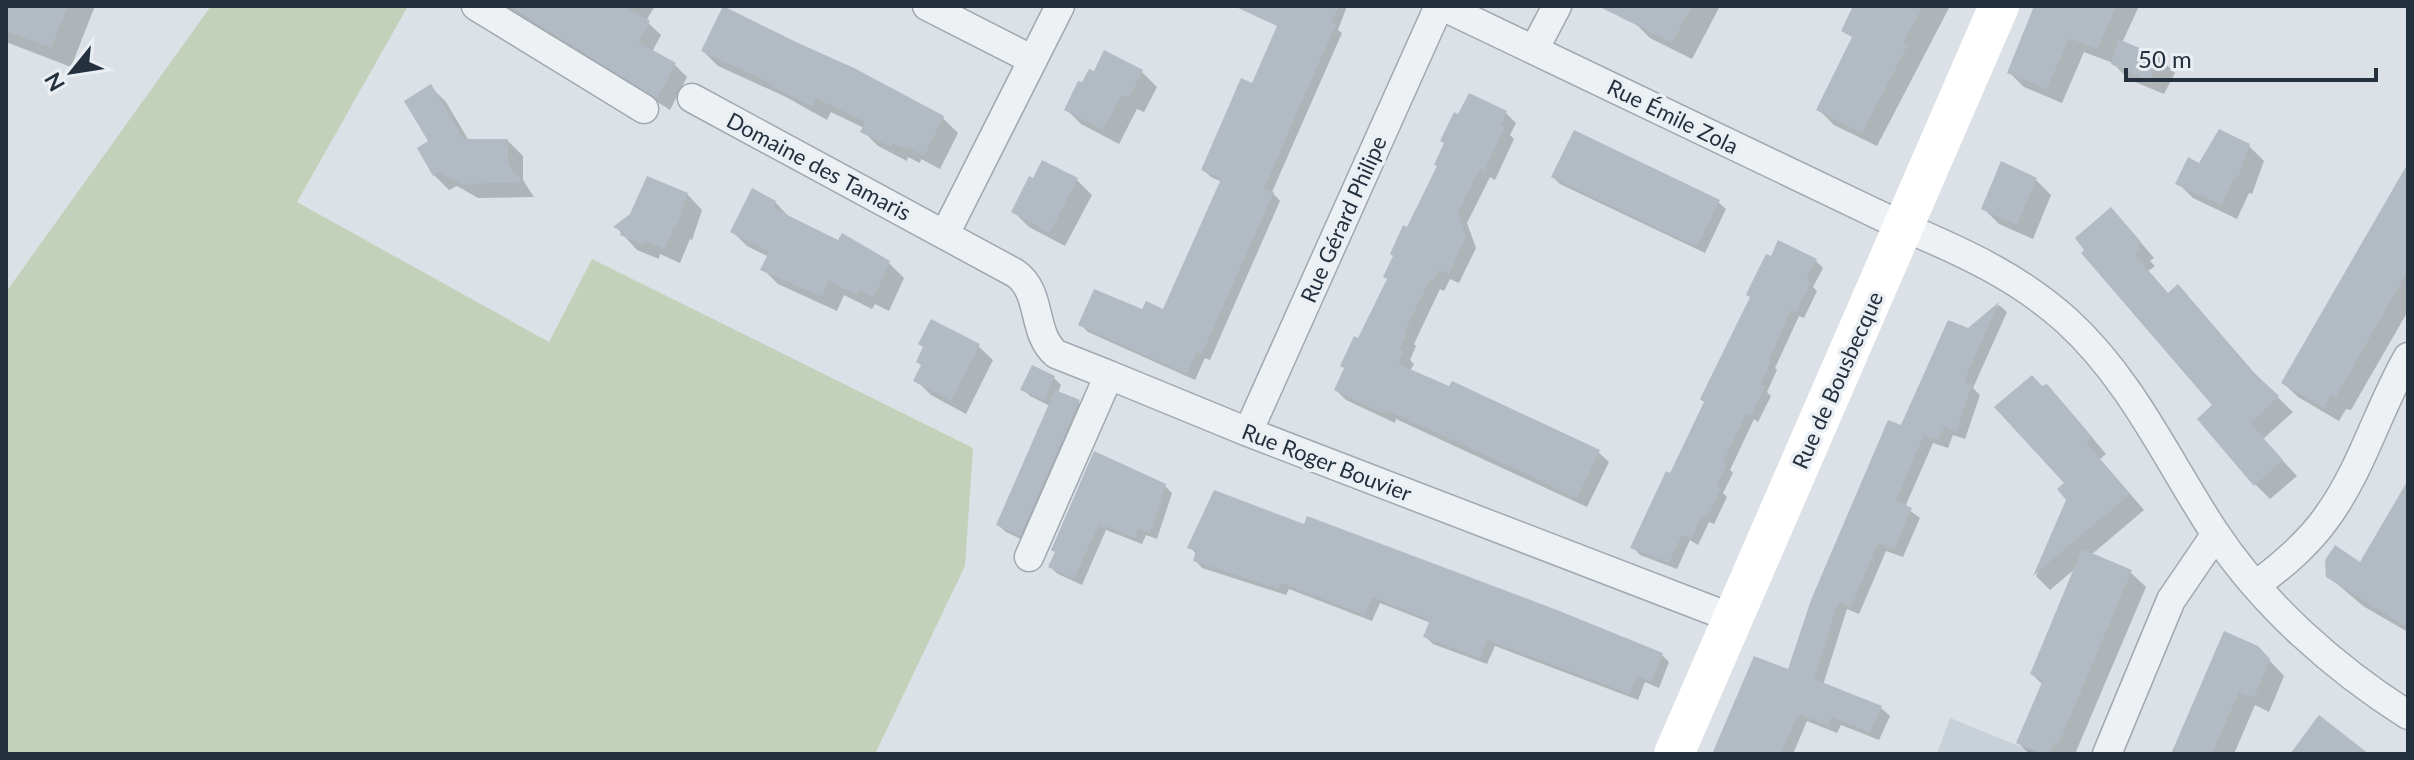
<svg xmlns="http://www.w3.org/2000/svg" width="2414" height="760" font-family="Lato,sans-serif">
	<rect width="100%" height="100%" fill="#dbe1e6"/>
	<path fill="#c8d0d8" d="M1950 718 2039 754H1937Z"/>
	<path fill="#c3d1bb" d="M211 6H408L297 202 549 342 592 259 973 448 965 566 875 754H6V292Z"/>
	<path fill="#0003" d="M6 6H95L71 67 6 42Z
		M504 6H655L646 21 661 35 652 52 675 65 687 77 670 110Z
		M1288 6H1347L1338 30 1342 33 1272 192 1280 201 1210 360 1205 358 1195 380 1088 332 1081 325 1143 312H1164L1222 182 1211 177 1203 170 1253 85Z
		M1644 6H1720L1692 59 1650 38 1635 23Z
		M1871 6H1950L1877 146 1834 125 1819 110Z
		M2037 6H2139L2122 43 2160 58 2175 73 2164 94 2128 79 2113 63 2084 52 2062 103 2024 87 2009 72Z
		M703 51 943 118 958 133 940 169 921 159 920 163 908 157 907 161 878 146 863 131 864 128 831 112 827 120 786 97 718 66Z
		M1105 53 1142 72 1157 87 1144 112 1137 109 1119 144 1081 124 1066 109 1083 85 1094 74Z
		M431 87 446 102 469 141H508L523 156V180L534 197 478 198 457 186 449 190 434 175Z
		M1506 113 1516 123 1510 135 1514 139 1495 180 1490 177 1467 223 1476 248 1459 283 1450 279 1444 291 1440 289 1414 344 1416 346 1410 360 1414 364 1410 371 1598 452 1609 462 1587 507 1396 419 1395 423 1346 400 1336 390 1388 279 1408 229Z
		M2249 146 2264 161 2252 194 2249 193 2237 219 2193 198 2178 183 2200 165Z
		M1043 163 1077 180 1092 195 1065 246 1029 227 1014 212Z
		M2408 168V311L2351 410 2346 409 2339 421 2298 397 2283 383Z
		M1553 177 1718 202 1726 209 1705 253 1560 184Z
		M2036 180 2051 195 2033 239 1999 224 1984 209Z
		M687 194 702 210 692 240 690 239 680 263 660 254 659 259 637 250 616 227Z
		M775 202 790 218 839 243 842 236 889 263 904 278 889 311 875 304 872 309 844 295 837 311 778 284 763 269 769 257 747 246 732 231Z
		M2126 225 2154 258 2150 261 2155 266 2148 271 2169 295 2193 302 2263 383 2293 412 2263 439 2297 476 2270 499 2255 484 2215 406 2083 253Z
		M1815 260 1823 268 1813 287 1817 291 1804 318 1799 316 1775 368 1777 370 1767 392 1771 396 1758 422 1754 419 1730 470 1733 473 1723 493 1727 497 1714 524 1709 522 1698 545 1690 540 1677 569 1640 555 1633 547 1671 475Z
		M1999 305 2007 312 1973 388 1980 395 1965 439 1953 435 1948 448 1933 443 1905 507 1920 518 1903 557 1886 551 1859 614 1847 609 1823 685 1881 708 1890 716 1879 740 1841 725 1837 733 1807 721 1793 754H1714L1790 672 1902 427 1968 331Z
		M978 346 993 360 966 414 931 395 916 380Z
		M1054 378 1061 385 1058 393 1078 402 1086 409 1027 542 1006 532 998 525 1050 406 1030 396 1023 389Z
		M2043 388 2062 402 2106 454 2100 459 2144 510 2091 555 2130 572 2146 587 2075 754H2030L2018 743 2043 685 2032 674 2076 568 2050 590 2036 576 2069 500 2067 483Z
		M2408 484V632L2363 606 2328 576 2361 565Z
		M1164 485 1172 493 1157 539 1146 535 1142 544 1106 530 1082 585 1058 574 1050 567 1057 553 1053 549Z
		M1190 547 1662 655 1669 662 1659 688 1645 682 1638 700 1495 646 1487 664 1433 644 1426 637 1431 623 1380 603 1372 621 1289 589 1286 595 1202 568 1195 560 1197 555Z
		M2257 647 2284 676 2269 712 2255 705 2234 754H2173Z"/>
	<path fill="#b2bac3" d="M6 6H68L51 48 6 31Z
		M509 6H623L650 21 638 42 676 63 657 99Z
		M723 6 796 42 854 68 944 116 924 156 906 146 905 149 893 144 891 147 860 132 865 122 816 98 812 107 773 87 774 85 701 51Z
		M1234 6H1339L1331 22 1336 24 1264 188 1274 192 1202 354 1197 352 1187 374 1078 325 1094 289 1142 309 1146 301 1163 309 1221 179 1201 170 1241 78 1252 83 1277 26Z
		M1598 6H1692L1672 43Z
		M1853 6H1923L1903 43 1908 45 1862 133 1816 110 1852 37 1841 31Z
		M2034 6H2117L2097 49 2069 38 2047 89 2007 73Z
		M2118 39 2161 57 2149 81 2111 64Z
		M1104 50 1143 70 1129 98 1122 95 1103 130 1064 110 1078 81 1082 82 1089 69 1094 71Z
		M431 84 464 139H508V163L522 182 461 184 440 172 433 176 417 148 428 141 404 101Z
		M1469 93 1507 111 1500 125 1505 127 1484 171 1480 168 1458 212 1466 236 1449 274 1439 270 1433 282 1430 280 1404 333 1407 334 1400 349 1404 352 1398 364 1449 386 1452 381 1600 450 1577 498 1466 446 1386 410 1384 414 1334 390 1344 368 1340 366 1354 336 1358 338 1387 279 1383 277 1393 256 1390 254 1403 225 1407 227 1437 166 1434 165 1444 143 1440 141 1454 112 1458 114Z
		M2219 129 2250 144 2237 180 2234 179 2221 205 2175 184 2188 157 2199 163Z
		M1574 130 1720 200 1697 247 1551 177Z
		M1042 160 1078 178 1050 233 1011 212 1029 176 1033 178Z
		M2001 161 2037 178 2017 225 1981 209Z
		M2408 163V270L2336 397 2331 395 2324 408 2281 383Z
		M647 176 688 193 677 226 675 225 665 249 645 241 643 245 620 235 621 231 613 227 630 214Z
		M752 188 776 201 773 208 838 240 842 233 890 261 874 297 860 290 857 295 829 281 822 297 760 270 769 252 730 232Z
		M2111 207 2141 242 2137 245 2141 250 2135 255 2168 293 2178 284 2251 370 2279 396 2250 423 2283 460 2254 486 2197 419 2212 405 2081 253 2084 250 2075 238Z
		M1778 240 1817 259 1806 280 1811 282 1796 312 1791 310 1769 360 1771 361 1760 385 1765 387 1751 416 1746 414 1723 462 1727 464 1716 486 1721 488 1707 518 1702 516 1691 539 1682 535 1669 563 1630 548 1666 471 1670 473 1704 402 1700 399 1750 297 1746 295 1752 282 1766 254 1771 256Z
		M1999 302 1964 381 1972 385 1956 432 1944 427 1939 440 1924 435 1896 500 1912 508 1894 550 1878 543 1851 607 1838 602 1814 679 1882 706 1870 733 1832 717 1828 726 1798 714 1781 754H1712L1754 656 1788 669 1811 600 1888 420 1901 425 1948 320 1968 328Z
		M931 319 980 344 951 401 913 381 921 365 916 362 923 347 918 344Z
		M1032 365 1055 376 1045 400 1020 390Z
		M2032 375 2042 386 2047 384 2093 438 2086 443 2130 494 2033 576 2066 500 2057 489 2064 483 1994 407Z
		M1055 390 1080 400 1020 536 996 525Z
		M1094 451 1166 484 1150 533 1138 529 1135 538 1099 524 1074 579 1048 567 1055 552 1051 550Z
		M2408 480V628L2326 577 2325 560 2335 545 2360 562Z
		M1214 490 1304 524 1307 516 1557 610 1663 653 1651 682 1637 676 1630 694 1487 640 1480 658 1423 637 1430 620 1372 597 1365 615 1281 583 1278 589 1193 561 1196 551 1187 548Z
		M2082 549 2132 570 2059 743 2054 742 2049 754H2042L2016 743 2043 680 2030 674Z
		M2224 631 2258 646 2270 659 2254 698 2239 692 2212 754H2171Z
		M2319 715 2369 754H2290Z"/>
	<g fill="none" stroke-linecap="round" stroke-linejoin="round">
		<g stroke="#a0a8b0" stroke-width="31">
			<path id="street" d="M476 6 644 109
				M927 6 1033 60
				M1442 6 1904 227C1963 252 2018 277 2066 320 2132 380 2167 460 2215 533 2264 606 2334 668 2408 715
				M1535 48 1557 6
				M692 98 1015 273C1043 292 1031 333 1056 354L1109 375
				M945 234 1060 6
				M1248 432 1439 6
				M1029 557 1109 375 1248 432 1732 618
				M2256 585C2283 565 2308 544 2327 517 2362 469 2378 409 2408 357
				M2107 754 2171 600 2216 534"/>
		</g>
		<use href="#street" stroke="#edf1f4" stroke-width="28"/>
		<path stroke="#fff" stroke-width="40" d="M1674 754 1999 6"/>
	</g>
	<g text-anchor="middle" dominant-baseline="central" stroke-width="7" stroke-linejoin="round" paint-order="stroke">
		<g font-size="22" fill="#24303d" stroke="#eaeff4">
			<text transform="translate(1673 116) rotate(26)">Rue Émile Zola</text>
			<text transform="translate(819 166) rotate(28)">Domaine des Tamaris</text>
			<text transform="translate(1343 219) rotate(-66)">Rue Gérard Philipe</text>
			<text transform="translate(1837 380) rotate(-66)">Rue de Bousbecque</text>
			<text transform="translate(1327 462) rotate(21)">Rue Roger Bouvier</text>
		</g>
	</g>
	<rect width="2414" height="760" fill="none" stroke="#24303d" stroke-width="16"/>
	<g transform="translate(72 72) rotate(240)" stroke="#eaeff4" stroke-width="6" paint-order="stroke">
	<path d="M0-6L14 30L0 20L-14 30Z" fill="#24303d"/>
	<text y="-12" font-size="22" font-weight="bold" text-anchor="middle" fill="#24303d">N</text>
	</g>
	<path d="M2126 68v12h250v-12" fill="none" stroke="#24303d" stroke-width="4"/>
	<text x="2138" y="68" font-size="24" fill="#24303d" stroke="#eaeff4" stroke-width="6" paint-order="stroke">50 m</text>
</svg>
